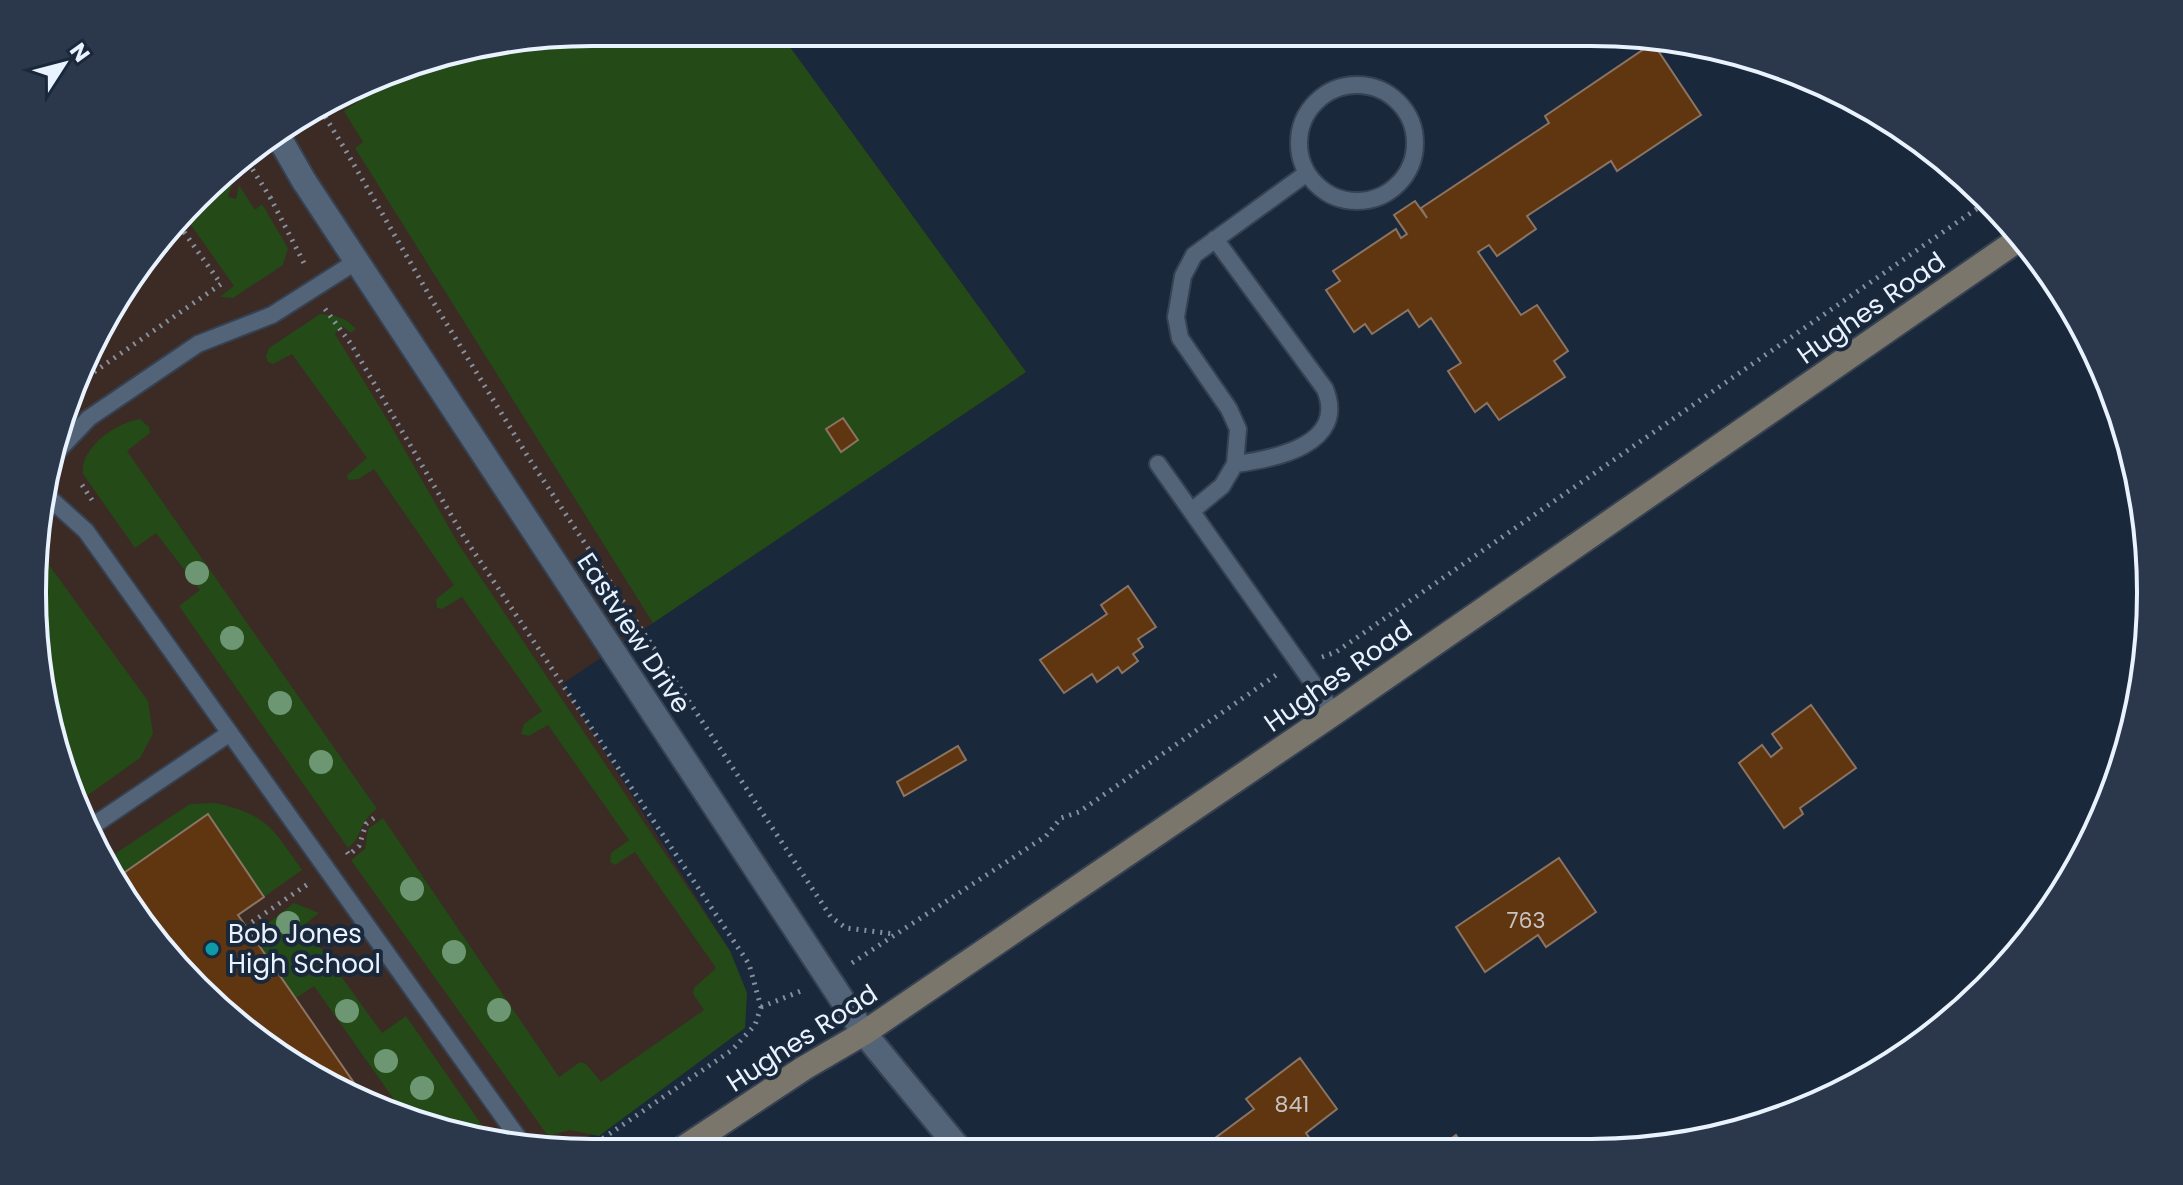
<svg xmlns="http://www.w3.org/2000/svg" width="2183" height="1185" font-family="Poppins,sans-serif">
	<rect width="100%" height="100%" fill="#1a283b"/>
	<path fill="#3c2a24" d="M593 32H779L1026 372 562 684 730 951 747 993 737 1026 568 1152H556L447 1134 313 1078 171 962 75 807 33 630 51 448 126 281 251 148 412 62Z"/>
	<path fill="#234a17" d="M593 32H779L1026 372 653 623 355 148 363 142 344 111 417 61Z
		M233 180 228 197 236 199 239 185 255 210 262 204 288 248 283 265 233 298 220 297 234 286 186 218Z
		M320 314C335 315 345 317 356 329L351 333 342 326 335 334 387 419 459 545 730 951 747 993 745 1028 599 1136 570 1130 548 1136 351 860 365 849 368 829 383 818 559 1077 580 1062 586 1064 601 1082 704 1010 693 994 694 988 716 968 635 852 615 865 610 862 611 853 629 840 548 725 529 736 521 734 524 724 542 711 462 597 442 609 437 608 436 599 454 585 374 469 359 479 348 480 347 475 367 458 292 354 273 364 268 362 266 357 269 348Z
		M140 419 149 427 150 433 127 451 377 809C357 823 363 837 348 848L179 606 200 590 156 533 135 548 83 474C80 447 116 423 140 419Z
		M41 554 148 701 153 734 140 758 74 805 33 630Z
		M215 803C267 814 273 829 302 870L264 897 208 814 118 877 107 859 190 804Z
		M294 903 319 913 304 925 382 1033 406 1016 493 1141 447 1134 385 1108 395 1101 314 986 296 998 252 936Z"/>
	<path fill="#603610" stroke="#8c7463" stroke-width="2" d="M1653 43 1701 115 1617 171 1611 161 1527 216 1536 229 1497 256 1489 245 1478 252 1521 315 1537 305 1568 351 1554 361 1565 377 1499 420 1487 403 1475 412 1448 371 1461 363 1431 318 1419 327 1408 310 1372 334 1365 324 1354 332 1326 290 1340 281 1333 271 1396 229 1401 238 1407 234 1394 215 1415 201 1427 218 1421 208 1549 123 1545 116Z
		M843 418 858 440 841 452 826 429Z
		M1128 586 1156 627 1138 639 1143 647 1133 654 1138 661 1122 673 1118 667 1097 682 1092 674 1064 693 1040 660 1107 614 1101 605Z
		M1811 705 1856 768 1800 808 1803 814 1784 828 1739 763 1762 745 1771 757 1782 748 1772 734Z
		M2129 738 2123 763 2114 748Z
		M958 746 966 760 904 796 897 782Z
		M208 814 264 897 238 915 361 1093 356 1096 313 1078 171 962 118 877Z
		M1559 858 1596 912 1546 947 1538 935 1485 972 1456 927Z
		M1300 1058 1337 1109 1306 1133 1317 1149 1199 1150 1254 1109 1246 1099Z
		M1456 1135 1466 1149H1437Z"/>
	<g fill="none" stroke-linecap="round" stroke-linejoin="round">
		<g stroke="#364252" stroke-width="20">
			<path id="service" d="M1299 143a58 58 0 1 1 116 0a58 58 0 1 1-116 0Z
				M1215 239 1325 389C1348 445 1274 459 1235 464
				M50 459 89 418 198 344 272 315 357 261
				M1158 464 1334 713
				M46 495 86 531 524 1146
				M1193 510 1222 486 1235 464 1238 429 1229 409 1180 338 1176 317 1183 276 1194 255 1307 173
				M88 829 230 733"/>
		</g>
		<g stroke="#364252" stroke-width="28">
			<path id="tertiary" d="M304 181 864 1033 961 1151"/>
		</g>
		<g stroke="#364252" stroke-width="28">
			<path id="secondary" d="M679 1151 804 1068 864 1033 1334 713 2022 237"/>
		</g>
		<path stroke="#8490a0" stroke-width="5" stroke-dasharray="2 6" stroke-linecap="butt" d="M304 124 333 104
			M346 151 432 300 530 460 831 917 846 928 894 934
			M218 184 259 155
			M270 197 306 267
			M325 309 351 344 464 537 749 964 761 1007
			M81 381 221 284 179 225
			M82 485 92 500
			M1322 657 1336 652 1988 201
			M347 852 349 855 359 846 366 824 378 815
			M252 922 308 884
			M852 963 1046 836 1061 818 1079 812 1279 673
			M761 1007 801 991
			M583 1152 732 1050 755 1025 761 1007"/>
		<use href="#service" stroke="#536479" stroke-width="16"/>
		<use href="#tertiary" stroke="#536479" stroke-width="24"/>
		<use href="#secondary" stroke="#7a766c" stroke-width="24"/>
		<g stroke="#364252" stroke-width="28" stroke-linecap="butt">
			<path id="tertiary-bridge" d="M277 134 304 181"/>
		</g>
		<path stroke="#8490a0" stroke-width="5" stroke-dasharray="2 6" stroke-linecap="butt" d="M321 110 346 151
			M244 156 270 197"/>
		<use href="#tertiary-bridge" stroke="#536479" stroke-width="24"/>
	</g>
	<g fill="#6d9772">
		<circle cx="197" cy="573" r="12"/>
		<circle cx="232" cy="638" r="12"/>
		<circle cx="280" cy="703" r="12"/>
		<circle cx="321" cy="762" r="12"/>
		<circle cx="412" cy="889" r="12"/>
		<circle cx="288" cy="923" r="12"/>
		<circle cx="454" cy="952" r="12"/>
		<circle cx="499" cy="1010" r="12"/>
		<circle cx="347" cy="1011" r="12"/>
		<circle cx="386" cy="1061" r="12"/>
		<circle cx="422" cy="1088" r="12"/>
	</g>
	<circle fill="#0f9aa8" stroke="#1a283b" stroke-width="3" cx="212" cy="949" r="8"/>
	<g text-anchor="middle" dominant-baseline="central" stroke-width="8" stroke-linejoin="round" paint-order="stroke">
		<g font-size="22" fill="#c7c3c3">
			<text x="1526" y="920">763</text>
			<text x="1292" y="1104">841</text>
		</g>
		<g font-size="26" fill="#e9f2ff" stroke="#1a283b">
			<text transform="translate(1871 308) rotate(-35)">Hughes Road</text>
			<text transform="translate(634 633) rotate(57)">Eastview Drive</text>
			<text transform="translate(1338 676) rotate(-35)">Hughes Road</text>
			<text transform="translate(802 1038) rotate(-33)">Hughes Road</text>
		</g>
		<g font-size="26" fill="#e9f2ff" stroke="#1a283b" text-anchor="start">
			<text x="228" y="934">Bob Jones<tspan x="228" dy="30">High School</tspan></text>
		</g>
	</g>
	<path d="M0 0H2183V1185H0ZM592 46H1591A546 546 0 0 1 2137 592V593A546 546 0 0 1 1591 1139H592A546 546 0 0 1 46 593V592A546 546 0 0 1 592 46Z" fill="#2b384b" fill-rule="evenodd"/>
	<path fill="none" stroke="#e9f2ff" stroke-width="4" d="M592 46H1591A546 546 0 0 1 2137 592V593A546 546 0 0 1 1591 1139H592A546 546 0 0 1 46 593V592A546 546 0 0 1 592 46Z"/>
	<g transform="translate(64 64) rotate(54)" stroke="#1a283b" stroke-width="6" paint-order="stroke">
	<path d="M0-6L14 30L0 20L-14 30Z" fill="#e9f2ff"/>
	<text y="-12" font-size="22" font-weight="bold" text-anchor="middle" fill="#e9f2ff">N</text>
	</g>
</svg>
